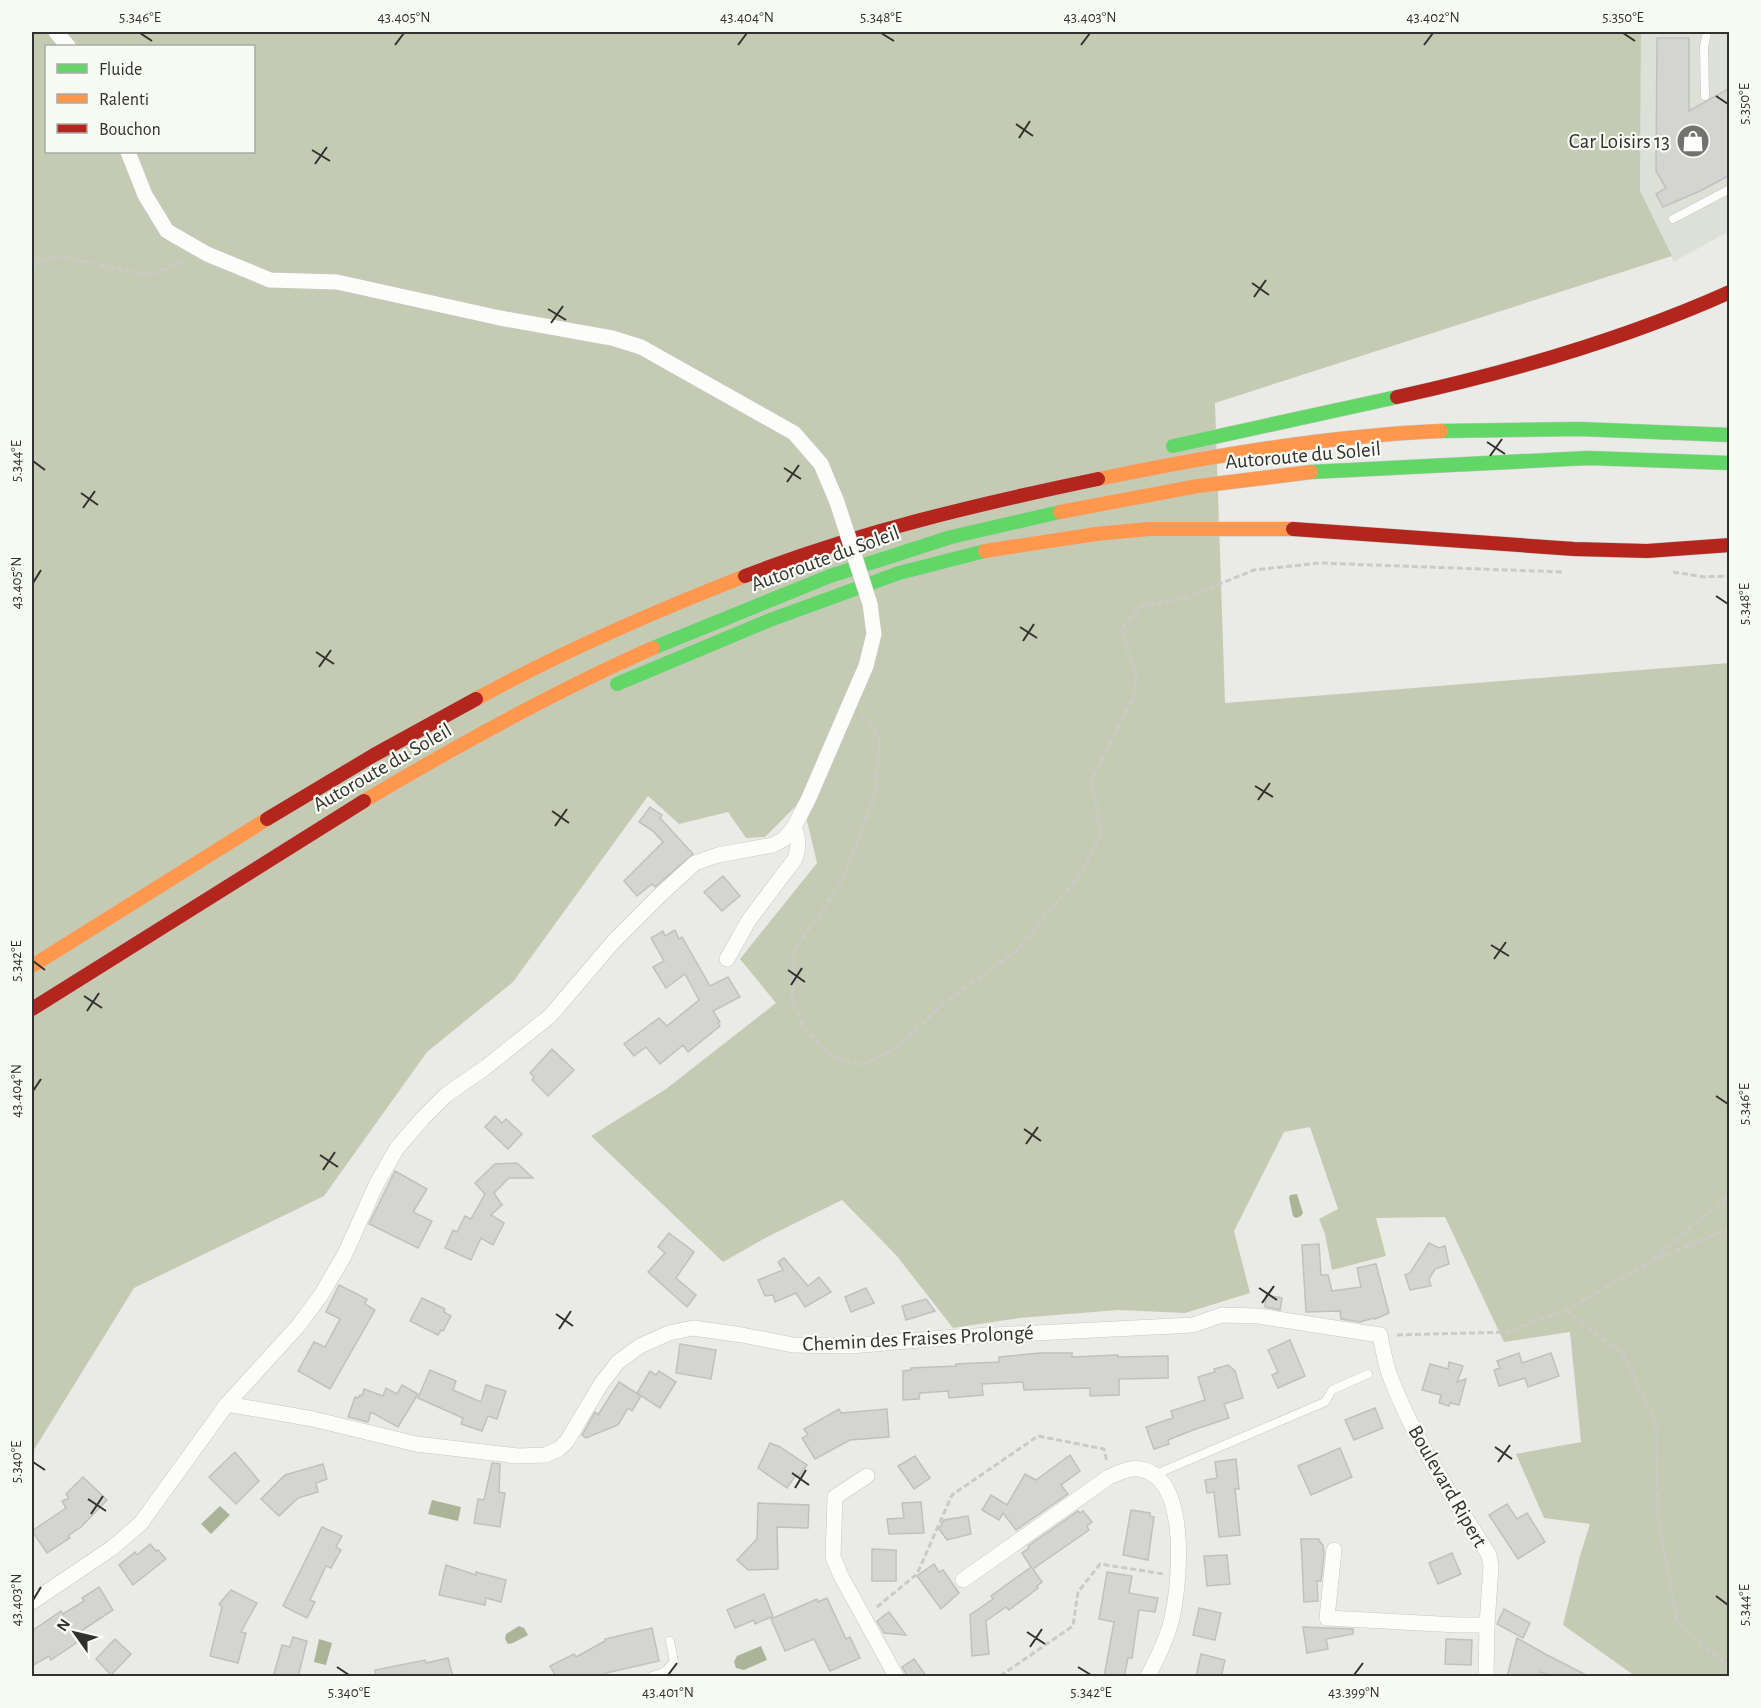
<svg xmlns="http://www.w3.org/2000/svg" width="1761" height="1708" font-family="'Alegreya Sans',sans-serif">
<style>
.built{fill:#dde0d6}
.forest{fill:#c5cbb3;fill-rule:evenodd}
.water{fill:#acb497}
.building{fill:#d4d4d2;stroke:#c0c1be;stroke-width:1.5}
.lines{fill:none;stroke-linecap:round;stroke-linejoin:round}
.lane-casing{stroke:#c6c7c4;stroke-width:9}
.street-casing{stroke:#c6c7c4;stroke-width:16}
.fast-casing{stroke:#c6c7c4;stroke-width:15}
.slow-casing{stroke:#c6c7c4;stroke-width:15}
.jam-casing{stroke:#c6c7c4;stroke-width:15}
.path{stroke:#cacac8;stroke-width:3;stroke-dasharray:6 3;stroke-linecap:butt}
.lane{stroke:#fcfcfb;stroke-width:8}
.street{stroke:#fcfcfb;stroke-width:15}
.fast{stroke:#63d668;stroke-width:14}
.slow{stroke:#ff974d;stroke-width:14}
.jam{stroke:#b3261e;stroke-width:14}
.street-bridge-casing{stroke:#c6c7c4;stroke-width:16;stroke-linecap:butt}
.street-bridge{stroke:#fcfcfb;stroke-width:15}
.ticks{fill:none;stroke:#31322f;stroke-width:2}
.labels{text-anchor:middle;stroke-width:4.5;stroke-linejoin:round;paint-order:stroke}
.poi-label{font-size:21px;fill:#31322f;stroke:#f8fbf3;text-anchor:end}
.street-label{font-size:21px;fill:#31322f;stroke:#f8fbf3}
.neatline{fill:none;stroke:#31322f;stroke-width:2}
.ticks-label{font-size:15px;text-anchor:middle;fill:#31322f}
</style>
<rect width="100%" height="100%" fill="#eaebe7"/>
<path class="built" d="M1641,32H1729V231L1674,262L1640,191Z"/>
<path class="forest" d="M32,32H1641L1640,191L1672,256L1215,403L1225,703L1729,663V1676H1635L1563,1625L1580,1556L1590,1524L1544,1518L1516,1454L1581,1442L1570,1332L1504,1342L1445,1217L1376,1218L1386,1256L1332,1270L1325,1234L1319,1219L1338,1209L1310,1127L1284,1132L1234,1231L1250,1293L1185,1313L1118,1310L1019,1318L953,1328L896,1255L842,1200L769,1236L723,1262L591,1136L666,1089L776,1003L740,959L817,863L802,800L765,837L746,838L728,812L679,824L648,796L513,982L427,1052L324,1196L134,1288L32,1453ZM46,46H254V152H46Z"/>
<g class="water">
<path d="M1297,1194L1303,1213L1301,1216L1296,1218L1293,1216L1289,1198L1290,1195Z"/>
<path d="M432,1500L461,1507L458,1521L428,1514Z"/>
<path d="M220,1506L230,1515L211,1534L201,1524Z"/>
<path d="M519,1626L524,1628L528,1635L513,1643L508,1644L505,1639L506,1634Z"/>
<path d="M319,1639L332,1643L326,1665L314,1662Z"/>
<path d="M761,1646L767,1660L744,1670L736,1668L734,1662L737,1656Z"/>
</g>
<g class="building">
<path d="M1657,38H1689V111L1730,88V175L1700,191L1663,207L1656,194L1666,188L1656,171Z"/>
<path d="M650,807L662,815L660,818L693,854L655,887L652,884L637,896L624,881L663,842L653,831L639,822Z"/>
<path d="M723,876L740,896L722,911L704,892Z"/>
<path d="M675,930L679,939L682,937L710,986L728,977L740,997L713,1011L720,1022L718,1023L720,1026L688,1052L683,1045L660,1064L646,1047L634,1056L624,1044L659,1018L667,1026L699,1000L685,974L666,988L653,967L664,961L651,938L663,931L665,936Z"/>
<path d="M552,1049L574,1070L548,1096L532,1080L534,1077L530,1073Z"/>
<path d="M495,1116L502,1123L506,1119L522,1134L508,1149L485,1127Z"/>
<path d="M517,1163L533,1178H509L494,1193L502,1205L491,1215L504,1223L493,1245L481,1238L471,1260L445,1248L453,1230L457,1232L465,1216L471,1219L485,1194L475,1183L495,1164Z"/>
<path d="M395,1171L427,1189L413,1212L432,1221L418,1248L369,1224Z"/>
<path d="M669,1233L694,1252L676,1278L696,1295L687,1307L648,1272L665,1253L658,1247Z"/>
<path d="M1429,1243L1439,1248L1445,1246L1449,1264L1435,1269L1429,1279L1431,1286L1410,1290L1405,1275L1410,1273Z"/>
<path d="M1319,1244L1321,1275H1328L1332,1291L1361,1287L1357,1268L1376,1264L1389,1313L1375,1319L1374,1318L1360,1322L1341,1319L1340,1311L1306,1312L1302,1245Z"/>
<path d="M784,1258L808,1286L819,1277L831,1292L805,1307L796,1293L775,1302L773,1295L765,1296L758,1280L783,1270L778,1262Z"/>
<path d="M339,1285L367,1299L365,1304L375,1310L330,1389L298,1371L314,1342L325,1347L340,1319L326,1312Z"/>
<path d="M866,1288L874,1303L851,1312L845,1297Z"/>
<path d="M1266,1295L1282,1298L1280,1310L1265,1307Z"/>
<path d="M422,1298L445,1309L444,1312L451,1316L443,1331L441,1330L438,1335L410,1321Z"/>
<path d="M926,1299L935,1311L906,1320L902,1306Z"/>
<path d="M1290,1340L1305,1376L1278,1388L1272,1375L1278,1372L1268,1350Z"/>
<path d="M680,1344L716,1350L711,1379L676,1373Z"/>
<path d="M1040,1353H1072V1357L1118,1355V1357L1168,1356V1378L1119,1379V1395L1090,1396V1388L1024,1390L1023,1382L982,1384L983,1395L949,1398L948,1391L920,1393L919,1399L903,1400V1371L911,1370V1368L956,1366V1364L999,1362V1357Z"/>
<path d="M1519,1353L1522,1363L1551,1353L1559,1376L1528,1387L1525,1378L1499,1386L1494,1370L1500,1368L1497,1361Z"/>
<path d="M1449,1362L1463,1366L1457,1382L1466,1379L1459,1405L1450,1403L1449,1406L1439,1403L1441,1395L1422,1390L1430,1364L1448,1369Z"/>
<path d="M1228,1365L1235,1371L1243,1398L1224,1404L1229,1418L1193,1430L1168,1440L1169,1444L1154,1449L1146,1427L1173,1418L1171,1411L1205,1400L1198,1377L1215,1372L1214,1369Z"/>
<path d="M430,1370L456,1381L453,1390L481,1402L486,1385L506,1391L497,1419L488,1416L482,1431L461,1424L463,1418L418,1398Z"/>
<path d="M650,1371L656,1375L659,1371L676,1382L660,1408L637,1393Z"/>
<path d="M619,1382L641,1396L632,1411L628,1408L618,1425L586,1438L582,1435L595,1412L598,1415Z"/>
<path d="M402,1385L418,1394L398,1427L371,1412L368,1422L348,1417L355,1397L358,1398L360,1395L362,1396L364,1389L383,1396L386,1388L397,1394Z"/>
<path d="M1375,1408L1383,1428L1354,1440L1345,1420Z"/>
<path d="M839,1409L841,1413L887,1409L889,1437L850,1440L815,1459L802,1438L808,1435L804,1429Z"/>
<path d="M770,1443L780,1447L807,1465L799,1476L796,1475L787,1488L758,1468Z"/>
<path d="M1340,1448L1352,1477L1311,1495L1298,1466Z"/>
<path d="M235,1452L259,1481L236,1504L209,1477Z"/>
<path d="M1070,1455L1080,1471L1061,1485L1068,1494L1016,1530L1003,1513L999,1520L982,1510L991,1495L1007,1505L1025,1474L1036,1480Z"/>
<path d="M915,1456L930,1478L914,1489L898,1466Z"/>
<path d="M1236,1459L1239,1489H1235L1240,1535L1219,1537L1214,1492L1207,1493L1205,1480L1217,1478L1215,1462Z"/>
<path d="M492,1463L500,1464L499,1492L505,1493L500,1527L474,1523L478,1499L484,1500Z"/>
<path d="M323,1464L327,1479L316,1483L318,1492L298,1498L279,1516L261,1499L285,1475Z"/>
<path d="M83,1477L107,1500L81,1527L68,1536L70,1538L47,1553L32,1531L66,1508L62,1501L69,1498L66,1494Z"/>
<path d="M921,1502L924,1533L889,1534L887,1519L904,1518L902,1503Z"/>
<path d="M758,1503L809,1505L808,1528L777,1527L778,1569L748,1570L737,1560L757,1539Z"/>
<path d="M1507,1504L1517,1519L1527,1513L1545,1542L1518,1559L1489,1515Z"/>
<path d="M1131,1510L1150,1513V1516L1154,1517L1148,1560L1123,1555Z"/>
<path d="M1078,1511L1080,1513L1083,1511L1092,1522L1087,1526L1089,1530L1033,1569L1042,1582L1037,1586L1038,1588L1009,1610L1006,1607L986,1621L989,1654L972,1656L970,1615L993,1599L991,1596L1031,1567L1022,1553L1029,1548L1028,1546Z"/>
<path d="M968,1516L971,1534L947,1540L939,1529L944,1520Z"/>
<path d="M322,1527L342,1536L336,1547L341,1550L331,1568L326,1566L310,1600L315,1602L307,1618L283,1606Z"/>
<path d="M1301,1539H1319L1320,1542L1323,1545L1324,1554L1321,1581H1317L1318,1601L1304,1602Z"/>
<path d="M150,1544L156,1551L158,1550L166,1559L133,1585L119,1565L135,1552L137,1555Z"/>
<path d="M872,1549L896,1550V1581H872Z"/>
<path d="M1452,1553L1461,1574L1438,1584L1429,1563Z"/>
<path d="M1227,1555L1230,1584L1207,1586L1204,1556Z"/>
<path d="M934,1564L939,1572L943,1570L959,1593L941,1609L917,1576Z"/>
<path d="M446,1565L476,1575V1572L506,1580L501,1602L486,1598L485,1605L439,1595Z"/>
<path d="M1107,1572L1132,1576L1129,1593L1158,1598L1155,1612L1139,1610L1132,1658H1128L1124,1677H1104L1114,1622L1099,1619Z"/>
<path d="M99,1587L113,1610L75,1635L79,1641L51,1660L49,1656L32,1666V1631L61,1611L63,1614L84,1601L82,1598Z"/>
<path d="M231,1590L257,1603L241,1632L246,1633L238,1663L210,1656L222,1607L219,1604Z"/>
<path d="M764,1594L773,1616L755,1624L754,1620L735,1628L727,1610Z"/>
<path d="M827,1598L846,1639L850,1637L860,1658L830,1671L814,1639L785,1651L771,1619L817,1599L818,1602Z"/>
<path d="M1199,1608L1221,1613L1215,1640L1193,1635Z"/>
<path d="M1504,1609L1530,1623L1523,1638L1497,1624Z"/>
<path d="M889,1612L906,1635L884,1633L877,1621Z"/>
<path d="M1303,1627L1353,1629V1634L1326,1639L1328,1649L1307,1653Z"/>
<path d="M652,1628L659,1661L606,1673L608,1677H556L550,1666L574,1654L576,1657L605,1641V1639Z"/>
<path d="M293,1637L307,1641L298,1677H283L274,1674L282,1645L290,1647Z"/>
<path d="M1517,1638L1547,1655L1590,1677H1555L1540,1672L1539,1677H1507Z"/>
<path d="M115,1639L131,1654L111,1675L96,1659Z"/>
<path d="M1446,1639L1472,1640L1471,1665L1445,1664Z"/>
<path d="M1201,1654L1225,1660L1221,1677H1196Z"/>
<path d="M448,1658L453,1677H376L375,1670L425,1660L426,1663Z"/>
<path d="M914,1659L927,1677H908L902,1667Z"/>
</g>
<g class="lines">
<g class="lane-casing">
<g id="lane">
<path d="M1705,96L1704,47L1707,32"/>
<path d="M1673,219L1730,189"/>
<path d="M1154,1475L1325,1402L1332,1390L1368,1374"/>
<path d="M652,1676L664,1672L674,1662L670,1641"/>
</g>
</g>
<g class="street-casing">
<g id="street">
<path d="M56,32L68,46"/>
<path d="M128,152L145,195L167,231L207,254L270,280L337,282L500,318L612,338L641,347L794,433L821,464L837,502"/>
<path d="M727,959L749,920L795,859C799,847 799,839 794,827"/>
<path d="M227,1404L313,1419L416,1444L518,1456L545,1455L559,1449L567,1441L601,1384L618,1362L640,1346L669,1333L693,1328L742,1335L793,1345L850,1346L955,1337L1193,1325L1222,1315L1258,1316L1380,1335C1383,1349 1385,1363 1390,1376C1414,1440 1453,1498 1489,1555L1491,1566L1487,1625L1486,1676"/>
<path d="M867,1476L835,1497L833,1557L841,1576L896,1676"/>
<path d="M1334,1550L1327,1618L1458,1625H1487"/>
<path d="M963,1580L1109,1477C1118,1473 1129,1467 1140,1469C1189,1477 1180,1578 1173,1613C1170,1631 1157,1659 1148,1676"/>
<path d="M32,1602L112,1548L141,1523L227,1404L298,1326L321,1295L344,1256L377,1183L397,1148L423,1118L446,1095L486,1067L550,1016L614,941L659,896L695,863L718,855L773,845L784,839L794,827L808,800L866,666L874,634L870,604"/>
</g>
</g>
<g class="fast-casing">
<g id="fast">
<path d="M1441,431L1579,429L1730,435"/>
<path d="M1173,446L1397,397"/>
<path d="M1311,472L1588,458L1730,463"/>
<path d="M653,648L830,576L951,537L1060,512"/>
<path d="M617,684L770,620L899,573L985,551"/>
</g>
</g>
<g class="slow-casing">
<g id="slow">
<path d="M1098,479C1211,456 1325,436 1441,431"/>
<path d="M1060,512L1198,486L1311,472"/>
<path d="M985,551L1096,534L1149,529H1293"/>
<path d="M476,699C563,651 653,612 745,576"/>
<path d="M364,801C458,745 553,692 653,648"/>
<path d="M32,966L267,819"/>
</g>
</g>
<g class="jam-casing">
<g id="jam">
<path d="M1397,397C1511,372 1623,340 1730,292"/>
<path d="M1293,529L1574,549L1647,551L1730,545"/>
<path d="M745,576C859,532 978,504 1098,479"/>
<path d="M267,819L374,755L476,699"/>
<path d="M32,1009L364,801"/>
</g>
</g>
<g class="path">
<path d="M32,268L38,261L58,256L147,275L187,261"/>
<path d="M1673,572L1705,577L1730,576"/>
<path d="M861,717L869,721L880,741L874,797L842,882L795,949L792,1001L804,1029L832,1057L863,1065L897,1047L942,1005L1015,952L1082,872L1100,836L1098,813L1091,782L1133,698L1136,675L1121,629L1141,606L1185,598L1254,570L1320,563L1562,572"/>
<path d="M1653,1259L1730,1195"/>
<path d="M1566,1310L1623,1354L1656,1424L1658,1516L1677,1623L1730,1667"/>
<path d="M1397,1335L1508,1332L1566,1310L1650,1262L1730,1228"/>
<path d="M877,1607L917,1574L952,1495L1038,1436L1104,1449L1107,1462"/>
<path d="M1000,1676L1073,1626L1078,1592L1100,1564L1164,1574"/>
</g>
<use href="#lane" class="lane"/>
<use href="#street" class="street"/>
<use href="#fast" class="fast"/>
<use href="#slow" class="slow"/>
<use href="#jam" class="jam"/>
<g class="street-bridge-casing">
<path id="street-bridge" d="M837,502L870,604"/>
</g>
<use href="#street-bridge" class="street-bridge"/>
</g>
<path class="ticks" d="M140,33L152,41M881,33L894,41M1623,33L1635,41M395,45L404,33M738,45L747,33M1081,45L1090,33M1424,45L1433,33M1716,96L1728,104M1016,124L1033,136M1019,138L1030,121M312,150L330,161M315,164L327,147M1252,283L1269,295M1254,297L1266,280M548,309L566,320M551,323L563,306M1487,442L1505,454M1490,456L1502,439M33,461L45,470M784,468L801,479M787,482L799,465M81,493L98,505M83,508L95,491M33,583L41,570M1716,596L1728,604M1020,627L1037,638M1023,641L1034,624M316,652L334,664M319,667L331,650M1255,786L1273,797M1258,800L1270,783M552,811L569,823M555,826L567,809M1491,945L1509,956M1494,959L1506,942M33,961L45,970M788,970L805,982M791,985L802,968M84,996L102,1008M87,1011L99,993M33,1091L41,1079M1716,1096L1728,1104M1024,1129L1041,1141M1026,1144L1038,1127M320,1155L338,1167M323,1170L335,1152M1259,1288L1277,1300M1262,1303L1274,1286M556,1314L573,1326M559,1329L571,1311M1495,1447L1512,1459M33,1462L45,1470M1498,1462L1510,1445M792,1473L809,1485M795,1488L806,1470M88,1499L106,1511M91,1514L103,1496M1716,1596L1728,1605M33,1600L41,1587M1027,1632L1045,1644M1030,1647L1042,1629M337,1667L349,1675M1078,1667L1091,1675M668,1675L677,1663M1354,1675L1363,1663"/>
<defs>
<g id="shop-disc" transform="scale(1.725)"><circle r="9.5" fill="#72736f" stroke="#f8fbf3"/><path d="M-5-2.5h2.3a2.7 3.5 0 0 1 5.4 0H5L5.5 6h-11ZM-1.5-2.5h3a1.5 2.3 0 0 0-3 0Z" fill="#fff"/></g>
</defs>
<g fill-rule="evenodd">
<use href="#shop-disc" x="1693" y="141"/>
</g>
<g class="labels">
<g class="poi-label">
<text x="1670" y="148">Car Loisirs 13</text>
</g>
<g class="street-label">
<text transform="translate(1303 455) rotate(-5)" y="7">Autoroute du Soleil</text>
<text transform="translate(825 558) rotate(-20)" y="7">Autoroute du Soleil</text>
<text transform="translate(382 767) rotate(-30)" y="7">Autoroute du Soleil</text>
<text transform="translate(918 1338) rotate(-3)" y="7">Chemin des Fraises Prolongé</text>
<text transform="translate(1448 1486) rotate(60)" y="7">Boulevard Ripert</text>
</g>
</g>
<rect width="1761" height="1708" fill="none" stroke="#f8fbf3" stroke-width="66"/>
<rect x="45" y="45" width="210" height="108" fill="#f8fbf3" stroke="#a8aba5" stroke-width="1.5"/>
<rect x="57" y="64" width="30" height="9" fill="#63d668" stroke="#a8aba5" stroke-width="1.5"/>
<text x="99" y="75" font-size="18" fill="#31322f">Fluide</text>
<rect x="57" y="94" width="30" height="9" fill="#ff974d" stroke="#a8aba5" stroke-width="1.5"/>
<text x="99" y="105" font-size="18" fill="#31322f">Ralenti</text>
<rect x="57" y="124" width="30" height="9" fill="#b3261e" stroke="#a8aba5" stroke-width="1.5"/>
<text x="99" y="135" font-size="18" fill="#31322f">Bouchon</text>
<g transform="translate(75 1633) rotate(304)" stroke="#f8fbf3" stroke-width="4.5" paint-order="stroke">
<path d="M0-4.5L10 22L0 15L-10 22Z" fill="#31322f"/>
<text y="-9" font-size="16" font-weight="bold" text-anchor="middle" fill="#31322f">N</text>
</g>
<rect x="33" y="33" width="1695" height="1642" class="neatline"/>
<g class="ticks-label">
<text x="140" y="22">5.346°E</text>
<text x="404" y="22">43.405°N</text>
<text x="747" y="22">43.404°N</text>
<text x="881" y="22">5.348°E</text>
<text x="1090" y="22">43.403°N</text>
<text x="1433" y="22">43.402°N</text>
<text x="1623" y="22">5.350°E</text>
<text transform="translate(1744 104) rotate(-90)" y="5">5.350°E</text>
<text transform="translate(16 461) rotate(-90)" y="5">5.344°E</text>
<text transform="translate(16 583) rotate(-90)" y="5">43.405°N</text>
<text transform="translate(1744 604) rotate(-90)" y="5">5.348°E</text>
<text transform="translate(16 961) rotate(-90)" y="5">5.342°E</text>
<text transform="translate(16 1091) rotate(-90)" y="5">43.404°N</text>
<text transform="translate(1744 1104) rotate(-90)" y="5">5.346°E</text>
<text transform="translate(16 1462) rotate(-90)" y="5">5.340°E</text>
<text transform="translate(16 1600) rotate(-90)" y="5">43.403°N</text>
<text transform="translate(1744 1605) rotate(-90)" y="5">5.344°E</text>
<text x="349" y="1697">5.340°E</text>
<text x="668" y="1697">43.401°N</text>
<text x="1091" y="1697">5.342°E</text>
<text x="1354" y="1697">43.399°N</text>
</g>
</svg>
